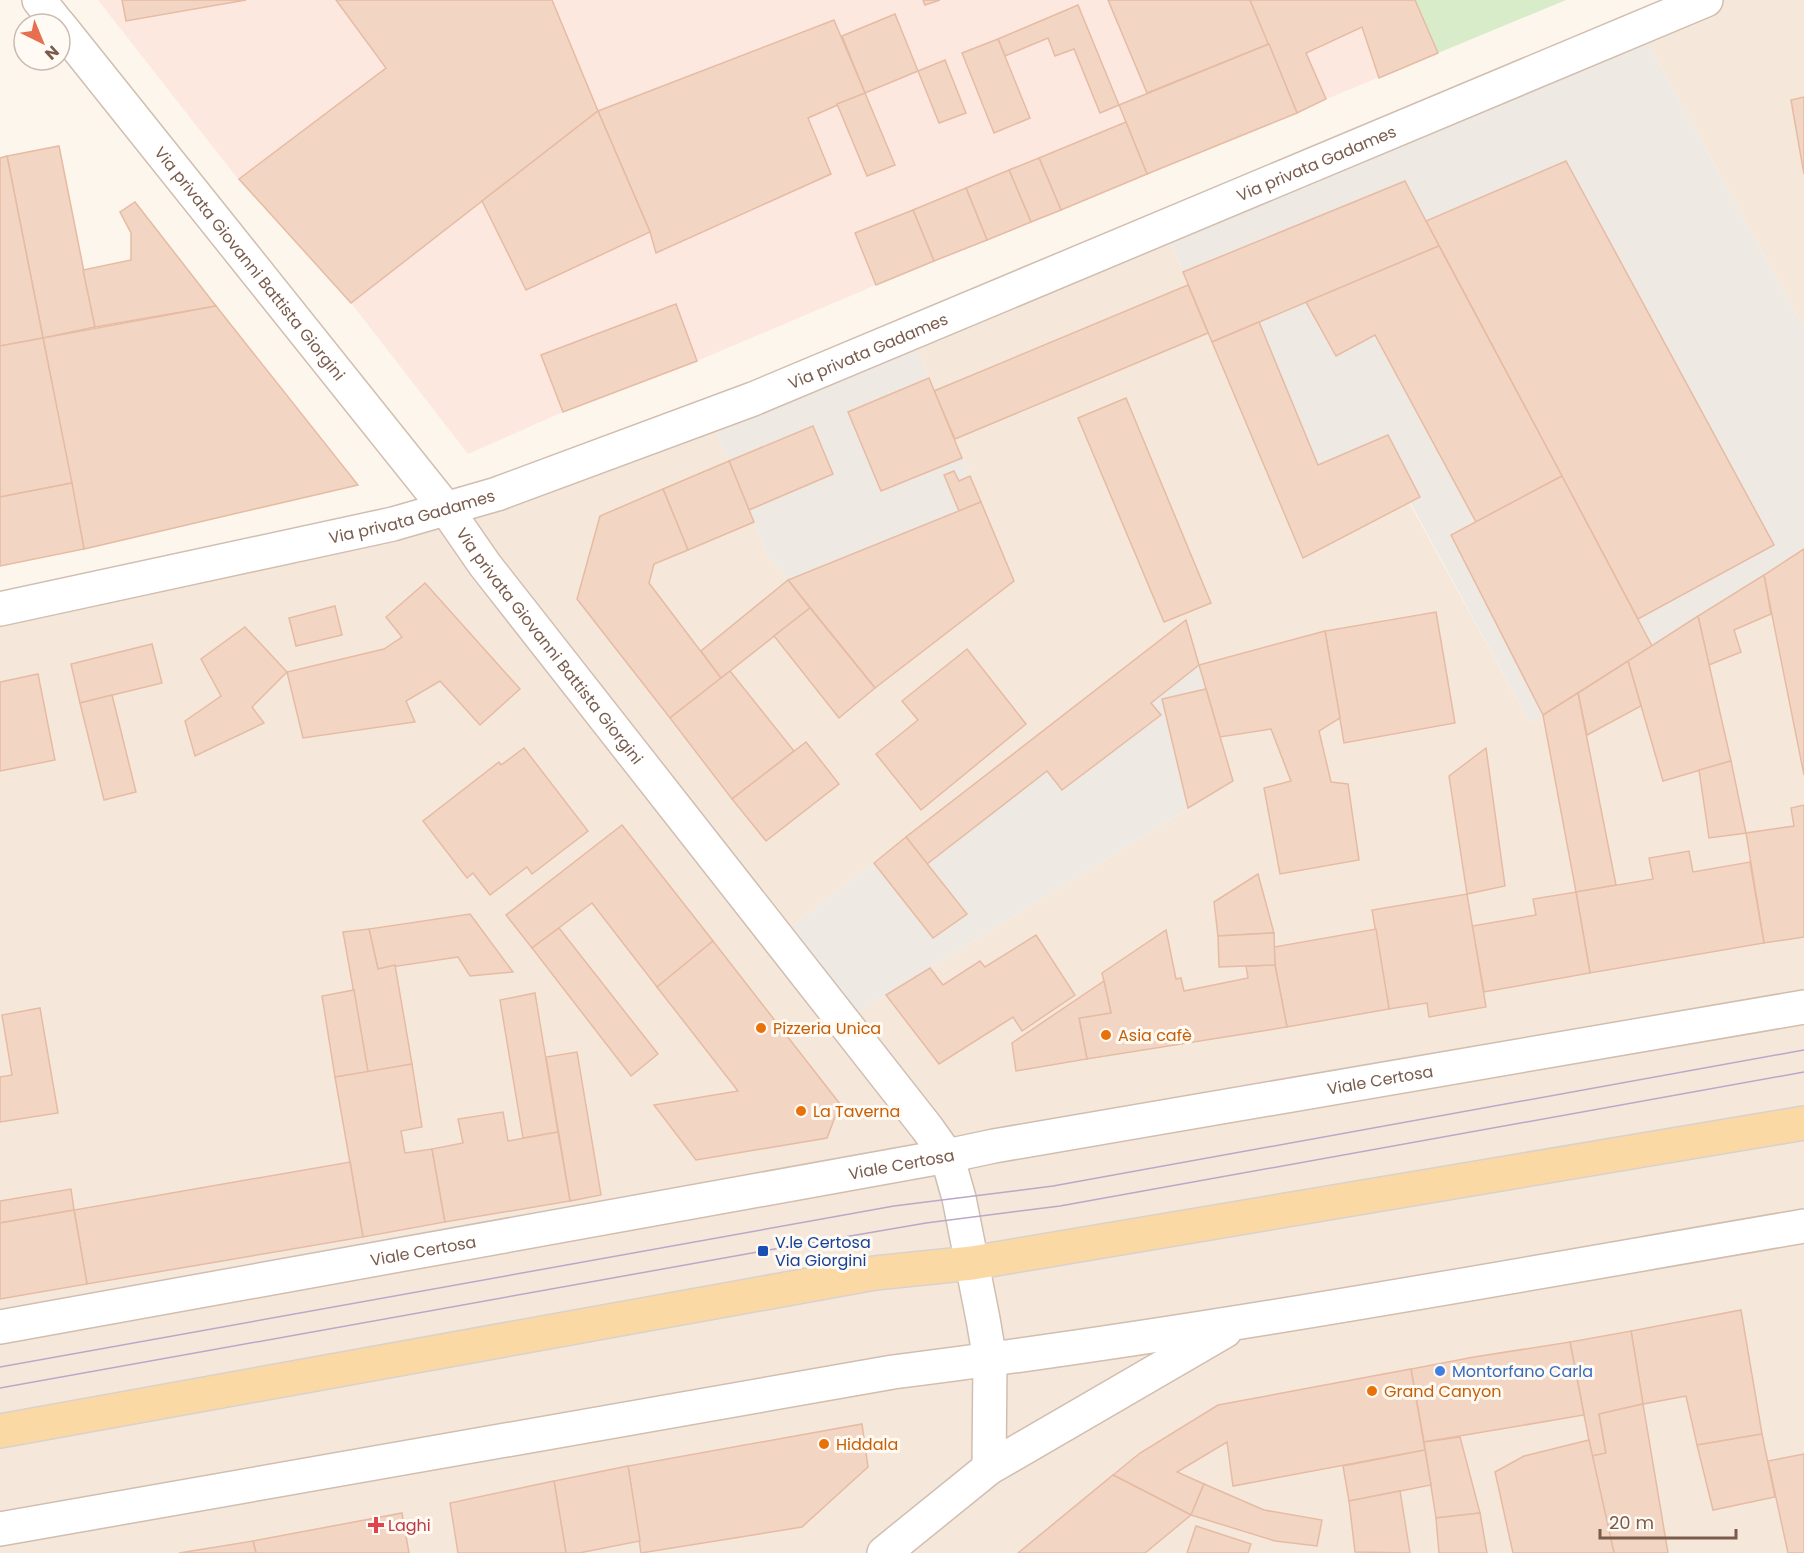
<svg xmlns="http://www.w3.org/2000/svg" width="1804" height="1553" font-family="Poppins,sans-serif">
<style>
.residential{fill:#f5e8da}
.commercial{fill:#fde8e0}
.industrial{fill:#efe9e4}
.green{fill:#d8ecc9}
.building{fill:#f3d5c3;stroke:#e6bba3;stroke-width:1.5}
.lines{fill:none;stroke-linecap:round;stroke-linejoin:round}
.minor-casing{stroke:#d1beb0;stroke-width:36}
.major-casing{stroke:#dad1cd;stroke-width:36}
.minor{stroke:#fff;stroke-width:33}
.major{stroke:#fbd9a5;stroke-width:33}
.tram{stroke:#b9a8c9;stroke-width:1.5}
.food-dot{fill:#e8710a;stroke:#fffaf3;stroke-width:2}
.transit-dot{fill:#1a4fb4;stroke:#fffaf3;stroke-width:2}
.shop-dot{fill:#3f7fe0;stroke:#fffaf3;stroke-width:2}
.health-dot{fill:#e0444e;stroke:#fffaf3;stroke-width:2}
.labels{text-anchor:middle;stroke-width:6;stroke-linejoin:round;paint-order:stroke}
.street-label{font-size:16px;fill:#7a5c4d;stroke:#fffaf3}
.food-label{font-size:16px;fill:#c56008;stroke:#fffaf3;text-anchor:start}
.transit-label{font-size:16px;fill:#164399;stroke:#fffaf3;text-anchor:start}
.shop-label{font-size:16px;fill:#366cbe;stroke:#fffaf3;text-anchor:start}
.health-label{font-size:16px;fill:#be3a42;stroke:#fffaf3;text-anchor:start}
</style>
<rect width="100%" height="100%" fill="#fdf6ec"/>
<g class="residential">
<path d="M1724,0H1804V328L1643,34Z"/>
<path d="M1166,231L1302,558L1409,502L1530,723L1804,549V1115L975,1258L965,1205L850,1017L1233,781L1186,621L783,933L459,513L711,418L767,554L875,688L1014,580L911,335Z"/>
<path d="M444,518L922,1120L968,1260L0,1425V614Z"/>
<path d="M1804,1141V1553H895L992,1473L975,1265Z"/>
<path d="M970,1267L985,1467L877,1553H0V1434Z"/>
</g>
<path class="commercial" d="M98,0H1415L1438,53L876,285L697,361L563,412L468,454L351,303L238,179Z"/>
<g class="industrial">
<path d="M1643,34L1804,328V549L1530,723L1410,502L1303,558L1166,231Z"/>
<path d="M911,335L1014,581L875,688L767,554L711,418Z"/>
<path d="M1186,620L1233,781L850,1017L783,933Z"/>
</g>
<path class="green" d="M1415,0H1566L1438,53Z"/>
<g class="building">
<path d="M122,0H246L126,21Z"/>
<path d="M336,0H552L598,111L351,303L239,179L386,68Z"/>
<path d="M923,0H940L925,5Z"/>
<path d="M1108,0H1250L1269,44L1147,93Z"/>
<path d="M1250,0H1415L1438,53L1379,78L1362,27L1306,53L1326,99L1297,113Z"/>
<path d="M1078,5L1119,105L1100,113L1074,49L1055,56L1048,38L1005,56L998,39Z"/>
<path d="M895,14L918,71L865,93L842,36Z"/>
<path d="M834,20L865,93L808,118L831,174L656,253L650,232L598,111Z"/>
<path d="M998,39L1030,118L994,133L962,53Z"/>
<path d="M1269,44L1297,113L1147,174L1119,105Z"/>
<path d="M945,60L966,113L939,123L918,71Z"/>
<path d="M865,93L895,165L867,176L837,104Z"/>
<path d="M1804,97V174L1791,100Z"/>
<path d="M598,111L650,232L526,290L482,201Z"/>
<path d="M1126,122L1147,174L1061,210L1039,158Z"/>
<path d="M59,146L95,327L43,338L7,156Z"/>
<path d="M7,156L43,338L0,346V158Z"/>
<path d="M1039,158L1061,210L1031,222L1009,170Z"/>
<path d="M1566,161L1774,545L1638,619L1426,221Z"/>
<path d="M1009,170L1031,222L987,240L966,188Z"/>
<path d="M1405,181L1439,246L1212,342L1183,272Z"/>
<path d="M966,188L987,240L934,261L913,210Z"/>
<path d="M135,202L216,306L95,327L83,270L131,260V233L120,212Z"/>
<path d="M913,210L934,261L876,285L855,233Z"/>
<path d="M1439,246L1562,476L1476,522L1375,335L1336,356L1306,302Z"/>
<path d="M1188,285L1208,333L955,439L934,391Z"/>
<path d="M676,304L697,361L563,412L541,355Z"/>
<path d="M216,306L358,485L84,549L43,338Z"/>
<path d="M1259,322L1318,465L1388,435L1420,497L1303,558L1212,342Z"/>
<path d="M43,338L72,483L0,497V346Z"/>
<path d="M929,378L962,458L881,491L848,412Z"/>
<path d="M1126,398L1211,603L1164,622L1078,418Z"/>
<path d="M813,426L833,474L749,510L729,461Z"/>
<path d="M729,461L754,522L688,550L663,489Z"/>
<path d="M954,471L959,481L970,476L981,502L959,511L944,475Z"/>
<path d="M1562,476L1652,646L1543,715L1451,535Z"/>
<path d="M72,483L84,549L0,566V497Z"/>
<path d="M663,489L688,550L654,564L649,583L721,678L670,718L577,599L600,516Z"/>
<path d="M981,502L1014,581L875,688L788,580Z"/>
<path d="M1804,549V775L1764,575Z"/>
<path d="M1764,575L1771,614L1734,630L1741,652L1709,665L1698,616Z"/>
<path d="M788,580L810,608L721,678L701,651Z"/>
<path d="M425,583L520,689L480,725L440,681L406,701L415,722L303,738L287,672L384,649L402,637L386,617Z"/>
<path d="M335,606L342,635L296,646L289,618Z"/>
<path d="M810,608L875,688L839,718L774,636Z"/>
<path d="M1436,612L1455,723L1344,743L1325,631Z"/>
<path d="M1698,616L1731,761L1663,781L1628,661Z"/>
<path d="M1186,620L1199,665L1151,703L1161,715L1062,790L1047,771L927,864L906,837Z"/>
<path d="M245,627L287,672L252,707L264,723L195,756L185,721L221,696L201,659Z"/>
<path d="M1325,631L1340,718L1319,731L1331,782L1348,784L1359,860L1280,874L1264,788L1291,781L1271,729L1220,737L1199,665Z"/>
<path d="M152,644L162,683L80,703L71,664Z"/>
<path d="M967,649L1026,724L921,810L876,754L918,720L902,701Z"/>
<path d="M1628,661L1641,706L1587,735L1578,693Z"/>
<path d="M730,671L794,751L732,799L670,718Z"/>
<path d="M38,674L55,760L0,771V682Z"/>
<path d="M1206,689L1233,781L1188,808L1162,699Z"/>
<path d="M1578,693L1616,885L1576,892L1543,715Z"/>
<path d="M112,695L136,792L104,800L80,703Z"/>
<path d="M806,742L839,784L766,841L732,799Z"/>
<path d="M524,748L588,831L532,874L527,867L490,895L473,873L467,878L423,821L499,762L501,765Z"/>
<path d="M1486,748L1505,886L1467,894L1449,776Z"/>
<path d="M1731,761L1746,833L1709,838L1699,770Z"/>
<path d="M1804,805V937L1764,943L1746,833L1794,826L1791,808Z"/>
<path d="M622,825L713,941L657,987L592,903L532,948L506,915Z"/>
<path d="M906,837L967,914L933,938L874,863Z"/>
<path d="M1689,851L1693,872L1750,862L1764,943L1590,973L1576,892L1653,879L1649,858Z"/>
<path d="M1258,874L1274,933L1218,936L1214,902Z"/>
<path d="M1576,892L1590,973L1484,992L1472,926L1536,915L1533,899Z"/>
<path d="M1467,894L1486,1007L1429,1017L1427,1003L1389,1009L1372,910Z"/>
<path d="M470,914L513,972L470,976L458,957L378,969L369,929Z"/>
<path d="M559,928L658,1054L631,1076L532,948Z"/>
<path d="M369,929L378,969L395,965L412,1064L368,1072L343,932Z"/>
<path d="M1376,929L1389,1009L1287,1027L1275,965L1274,947Z"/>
<path d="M1166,930L1176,979L1181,978L1184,991L1248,978L1246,966L1275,965L1287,1027L1087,1059L1079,1018L1111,1013L1102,973Z"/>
<path d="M1274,933L1275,965L1219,967L1218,936Z"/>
<path d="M1036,935L1075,995L1022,1031L1013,1017L939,1064L886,995L930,968L943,985L980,961L985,967Z"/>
<path d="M713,941L840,1104L827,1138L696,1160L654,1105L738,1091L657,987Z"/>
<path d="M1104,981L1111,1013L1079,1018L1087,1059L1016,1071L1012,1043Z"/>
<path d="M354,990L368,1072L335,1077L322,996Z"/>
<path d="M535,993L558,1132L523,1138L500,1000Z"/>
<path d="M40,1008L58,1113L0,1122V1077L12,1075L2,1015Z"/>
<path d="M577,1052L601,1195L570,1201L546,1057Z"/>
<path d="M412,1064L422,1127L401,1131L405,1153L432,1149L445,1222L363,1237L335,1077Z"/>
<path d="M503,1112L508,1141L558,1132L570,1201L445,1222L432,1149L463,1143L458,1119Z"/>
<path d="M350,1162L363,1237L87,1284L74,1210Z"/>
<path d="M71,1189L74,1210L0,1223V1201Z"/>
<path d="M74,1210L87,1284L0,1299V1223Z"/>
<path d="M1741,1310L1762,1434L1697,1445L1686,1396L1643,1404L1631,1331Z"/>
<path d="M1631,1331L1643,1404L1599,1414L1606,1453L1592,1456L1570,1342Z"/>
<path d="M1570,1342L1584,1415L1424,1442L1411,1369L1474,1357Z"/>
<path d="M1411,1369L1425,1450L1233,1486L1227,1442L1177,1472L1204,1484L1191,1515L1113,1475L1140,1453L1218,1405Z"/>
<path d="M1643,1404L1668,1553H1614L1592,1456L1606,1453L1599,1414Z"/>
<path d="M862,1424L868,1467L802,1527L641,1553L628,1466Z"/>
<path d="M1762,1434L1775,1497L1713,1510L1697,1445Z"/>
<path d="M1460,1437L1480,1513L1436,1518L1424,1442Z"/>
<path d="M1589,1440L1614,1553H1513L1495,1472L1524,1456Z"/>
<path d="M1425,1450L1431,1485L1349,1501L1343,1466Z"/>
<path d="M1804,1454V1553H1788L1768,1461Z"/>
<path d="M628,1466L640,1541L579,1553H566L554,1481Z"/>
<path d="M1113,1475L1191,1515L1145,1553H1018Z"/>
<path d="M554,1481L566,1553H458L450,1503Z"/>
<path d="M1204,1484L1264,1510L1322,1520L1317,1546L1275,1541L1191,1515Z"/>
<path d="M1400,1491L1410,1553L1355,1552L1349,1501Z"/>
<path d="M402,1513L409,1553H256L253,1541Z"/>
<path d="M1480,1513L1487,1553H1439L1436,1518Z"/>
<path d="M1196,1526L1251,1544L1248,1553H1187Z"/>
<path d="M253,1541L256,1553H179Z"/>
</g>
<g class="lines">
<g class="minor-casing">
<g id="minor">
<path d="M39,0L58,24"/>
<path id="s1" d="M60,26L447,510L485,565L927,1128L947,1156L959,1198L983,1319L990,1360L989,1468"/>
<path id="s2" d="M0,609L393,524L497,494L753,399L1706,0"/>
<path id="s3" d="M0,1327L947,1156L994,1146L1804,1007"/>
<path d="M0,1529L893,1372C1198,1334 1501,1278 1804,1226"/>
<path d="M884,1553L989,1468L1225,1331"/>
</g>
</g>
<g class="major-casing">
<path id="major" d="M0,1431L875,1273L972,1263L1804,1123"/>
</g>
<use href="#minor" class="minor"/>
<use href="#major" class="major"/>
<g class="tram">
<path d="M0,1367L894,1206L1053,1186L1804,1050"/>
<path d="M0,1388L763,1251L926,1223L1060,1206L1804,1072"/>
</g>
</g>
<g class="food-dot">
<circle cx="761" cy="1028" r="6"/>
<circle cx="1106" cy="1035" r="6"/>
<circle cx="801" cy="1111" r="6"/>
<circle cx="1372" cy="1391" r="6"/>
<circle cx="824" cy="1444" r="6"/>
</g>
<rect class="transit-dot" x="757" y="1245" width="12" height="12" rx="3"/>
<circle class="shop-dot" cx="1440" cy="1371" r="6"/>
<path class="health-dot" d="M373 1516h6v6h6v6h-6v6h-6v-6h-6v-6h6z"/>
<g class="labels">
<g class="street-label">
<text dy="6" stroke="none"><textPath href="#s2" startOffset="1394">Via privata Gadames</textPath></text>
<text dy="6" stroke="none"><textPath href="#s1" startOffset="304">Via privata Giovanni Battista Giorgini</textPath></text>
<text dy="6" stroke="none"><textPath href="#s2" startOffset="908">Via privata Gadames</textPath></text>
<text dy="6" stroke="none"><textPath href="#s2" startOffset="422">Via privata Gadames</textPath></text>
<text dy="6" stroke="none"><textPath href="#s1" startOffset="790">Via privata Giovanni Battista Giorgini</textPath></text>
<text dy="6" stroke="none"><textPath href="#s3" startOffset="1402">Viale Certosa</textPath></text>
<text dy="6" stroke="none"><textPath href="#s3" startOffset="916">Viale Certosa</textPath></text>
<text dy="6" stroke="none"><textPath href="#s3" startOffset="430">Viale Certosa</textPath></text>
</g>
<g class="food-label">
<text x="773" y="1034">Pizzeria Unica</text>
<text x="1118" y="1041">Asia cafè</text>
<text x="813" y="1117">La Taverna</text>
<text x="1384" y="1397">Grand Canyon</text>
<text x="836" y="1450">Hiddala</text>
</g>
<g class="transit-label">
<text x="775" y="1248">V.le Certosa<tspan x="775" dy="18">Via Giorgini</tspan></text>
</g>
<g class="shop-label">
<text x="1452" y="1377">Montorfano Carla</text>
</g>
<g class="health-label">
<text x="388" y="1531">Laghi</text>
</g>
</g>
<g transform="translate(42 42) rotate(137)"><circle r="28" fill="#fffaf3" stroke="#cabbb1" stroke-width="1.5"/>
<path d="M0-4.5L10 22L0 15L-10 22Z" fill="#e76f51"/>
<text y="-9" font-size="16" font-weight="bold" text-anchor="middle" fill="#7a5c4d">N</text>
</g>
<path d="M1600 1529v9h136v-9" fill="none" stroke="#7a5c4d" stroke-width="3"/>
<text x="1609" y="1529" font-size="18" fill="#7a5c4d" stroke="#fffaf3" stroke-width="4.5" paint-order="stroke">20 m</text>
</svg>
